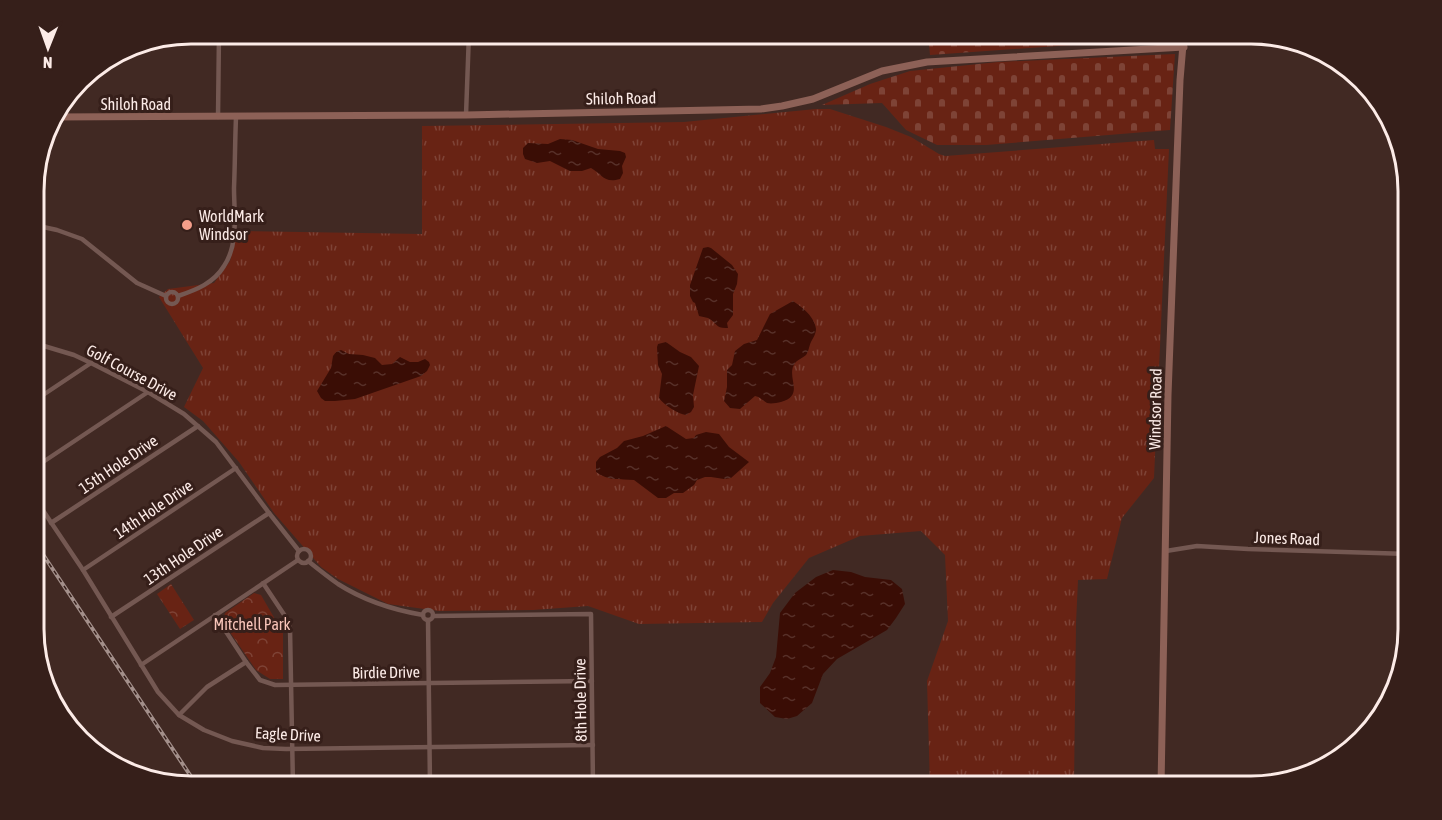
<svg xmlns="http://www.w3.org/2000/svg" width="1442" height="820" font-family="'Asap Condensed',sans-serif">
<style>
.grass{fill:url(#grass-tufts)}
.cemetery{fill:url(#cemetery-stones)}
.park{fill:url(#park-crowns)}
.water{fill:url(#water-ripples)}
.lines{fill:none;stroke-linecap:round;stroke-linejoin:round}
.minor{stroke:#745852;stroke-width:4.5}
.secondary{stroke:#8d6157;stroke-width:7}
.rail-casing{stroke:#a38f8a;stroke-width:4}
.rail{stroke:#361f1a;stroke-width:1.5;stroke-dasharray:4.5;stroke-linecap:butt}
.poi-dot{fill:#f49e8a;stroke:#361f1a;stroke-width:2}
.labels{text-anchor:middle;stroke-width:6;stroke-linejoin:round;paint-order:stroke}
.street-label{font-size:16px;fill:#fcebe7;stroke:#361f1a}
.poi-label{font-size:16px;fill:#fcebe7;stroke:#361f1a;text-anchor:start}
.park-label{font-size:16px;fill:#f8c5b9;stroke:#361f1a}
.rim{fill:none;stroke:#fcebe7;stroke-width:3}
</style>
<defs>
<pattern id="grass-tufts" width="24" height="20" patternUnits="userSpaceOnUse" patternTransform="scale(1.5)"><rect width="24" height="20" fill="#682314"/><path d="M3 7l-1-3M5 7V3M7 7l1-3M15 17l-1-3M17 17v-4M19 17l1-3" fill="none" stroke="#7e4336"/></pattern>
<pattern id="cemetery-stones" width="16" height="16" patternUnits="userSpaceOnUse" patternTransform="scale(1.5)"><rect width="16" height="16" fill="#682314"/><path d="M2 7V4a2 2 0 0 1 4 0v3zM10 15v-3a2 2 0 0 1 4 0v3z" fill="#7e4336"/></pattern>
<pattern id="park-crowns" width="20" height="18" patternUnits="userSpaceOnUse" patternTransform="scale(1.5)"><rect width="20" height="18" fill="#682314"/><path d="M2 6a3 3 0 1 1 6 0M12 15a3 3 0 1 1 6 0" fill="none" stroke="#7e4336"/></pattern>
<pattern id="water-ripples" width="26" height="14" patternUnits="userSpaceOnUse" patternTransform="scale(1.5)"><rect width="26" height="14" fill="#3a0d05"/><path d="M2 4q2-2 4 0t4 0M15 11q2-2 4 0t4 0" fill="none" stroke="#573029"/></pattern>
</defs>
<rect width="100%" height="100%" fill="#412923"/>
<path class="grass" d="M816,109H830L886,127L911,137L939,154L945,156L1154,140L1155,149H1169L1154,478L1122,518L1107,579L1078,580L1076,623L1074,787H930L927,681L948,621L945,555L921,531L860,536L809,558L773,603L762,622L639,624L588,606L533,610L439,611L388,604L338,579L321,567L274,513L239,462L203,421L184,407L203,368L159,297L168,289L214,283L230,261L237,231L422,234V126L684,122Z"/>
<g class="cemetery">
<path d="M928,33H1071L1072,45L930,55Z"/>
<path d="M1175,54L1170,130L986,145H937L906,130L882,103L822,105L870,84L910,71L998,62Z"/>
</g>
<g class="park">
<path d="M171,584L194,620L180,629L157,594Z"/>
<path d="M254,593L261,595L283,633V679H270L256,670L223,622L225,613Z"/>
</g>
<g class="water">
<path d="M560,139L572,140L598,149L620,151L625,153L626,157L622,166L623,173L620,179C604,184 602,174 591,168L582,171H570L550,161L537,163L525,159L523,154V148L528,143L548,144Z"/>
<path d="M708,247L711,248L732,265L738,274L737,284L733,294V315L727,323L728,328C716,329 717,323 708,318C705,317 702,317 699,316L695,303L693,302L690,296V285L703,248Z"/>
<path d="M793,301C802,307 815,317 816,329C816,334 813,338 811,342C809,346 809,351 806,355C803,358 797,360 795,363C785,377 806,395 781,402C777,403 771,404 767,403C763,401 760,397 755,396L740,409L730,408L724,401L727,387V370L732,365L735,351L744,344L757,340L770,314Z"/>
<path d="M666,342L680,352L691,357L699,366L693,395L694,407L691,412L686,415C678,414 664,405 659,398L662,374L658,365L657,347L658,344Z"/>
<path d="M341,350L349,354L363,355L375,358L382,365L392,364L400,357L410,362H418L425,359L429,362L430,365L427,371L421,376L355,399L335,401H325L321,398L317,391L331,368L333,356L336,352Z"/>
<path d="M666,426L686,439L694,438L696,435L706,432L719,434L729,447L749,462L731,478L724,479L711,477H705L697,480L694,485L683,493H674L666,498H658L634,480C619,479 609,481 596,472V462L600,457L617,448L624,441L643,436Z"/>
<path d="M833,570L851,572L865,577L891,580L902,589L905,604L896,618L887,630L837,659L823,674L812,703L797,716L787,719L775,717L760,703V687L770,673L776,657L780,613L795,593L816,577Z"/>
</g>
<g class="lines">
<g class="minor">
<path d="M466,115L469,33"/>
<path d="M218,117L219,33"/>
<path d="M34,225L57,230L82,239L137,283L166,296"/>
<circle cx="172" cy="298" r="6"/>
<path d="M178,296C196,290 214,283 224,266C239,244 234,212 234,188C235,164 235,141 236,117"/>
<path d="M34,343L74,355L91,363L148,392L184,414L216,442L269,513L299,551"/>
<path d="M34,401L91,363"/>
<path d="M34,468L148,392"/>
<path d="M34,497L83,570L158,692L179,715L204,730L232,741L263,748L286,749L593,745"/>
<path d="M51,523L198,426"/>
<circle cx="304" cy="556" r="7"/>
<path d="M1166,551L1197,546L1248,549L1409,554"/>
<path d="M308,561C318,569 328,577 338,584C363,600 394,610 423,615"/>
<path d="M83,570L236,468"/>
<path d="M263,583L285,616L290,628L293,787"/>
<circle cx="428" cy="615" r="5"/>
<path d="M215,615L246,662L260,680L275,685L592,681"/>
<path d="M433,616L591,614L593,787"/>
<path d="M111,617L269,513"/>
<path d="M428,620L430,787"/>
<path d="M141,665L298,560"/>
<path d="M179,715L207,687L246,662"/>
</g>
<g class="secondary">
<path d="M52,117L466,115L761,109L782,106L813,99L882,71L927,62L1184,47"/>
<path d="M1161,787L1168,395L1180,80L1184,33"/>
</g>
<g class="rail-casing">
<path id="rail" d="M34,541L198,787"/>
</g>
<use href="#rail" class="rail"/>
</g>
<circle class="poi-dot" cx="187" cy="225" r="6"/>
<g class="labels">
<g class="street-label">
<text transform="translate(621 98) rotate(-1)" y="6">Shiloh Road</text>
<text x="136" y="110">Shiloh Road</text>
<text transform="translate(132 372) rotate(28)" y="6">Golf Course Drive</text>
<text transform="translate(1155 409) rotate(-89)" y="6">Windsor Road</text>
<text transform="translate(118 464) rotate(-34)" y="6">15th Hole Drive</text>
<text transform="translate(153 509) rotate(-34)" y="6">14th Hole Drive</text>
<text transform="translate(1287 538) rotate(2)" y="6">Jones Road</text>
<text transform="translate(183 555) rotate(-34)" y="6">13th Hole Drive</text>
<text transform="translate(386 672) rotate(-1)" y="6">Birdie Drive</text>
<text transform="translate(580 700) rotate(-91)" y="6">8th Hole Drive</text>
<text transform="translate(288 734) rotate(3)" y="6">Eagle Drive</text>
</g>
<g class="poi-label">
<text x="199" y="222">WorldMark<tspan x="199" dy="18">Windsor</tspan></text>
</g>
<g class="park-label">
<text x="252" y="630">Mitchell Park</text>
</g>
</g>
<path d="M0 0H1442V820H0ZM191 44H1251A147 147 0 0 1 1398 191V629A147 147 0 0 1 1251 776H191A147 147 0 0 1 44 629V191A147 147 0 0 1 191 44Z" fill="#361f1a" fill-rule="evenodd"/>
<path class="rim" d="M191 44H1251A147 147 0 0 1 1398 191V629A147 147 0 0 1 1251 776H191A147 147 0 0 1 44 629V191A147 147 0 0 1 191 44Z"/>
<g transform="translate(48 48) rotate(181)" stroke="#361f1a" stroke-width="4.5" paint-order="stroke">
<path d="M0-4.5L10 22L0 15L-10 22Z" fill="#fcebe7"/>
<text y="-9" font-size="16" font-weight="bold" text-anchor="middle" fill="#fcebe7">N</text>
</g>
</svg>
